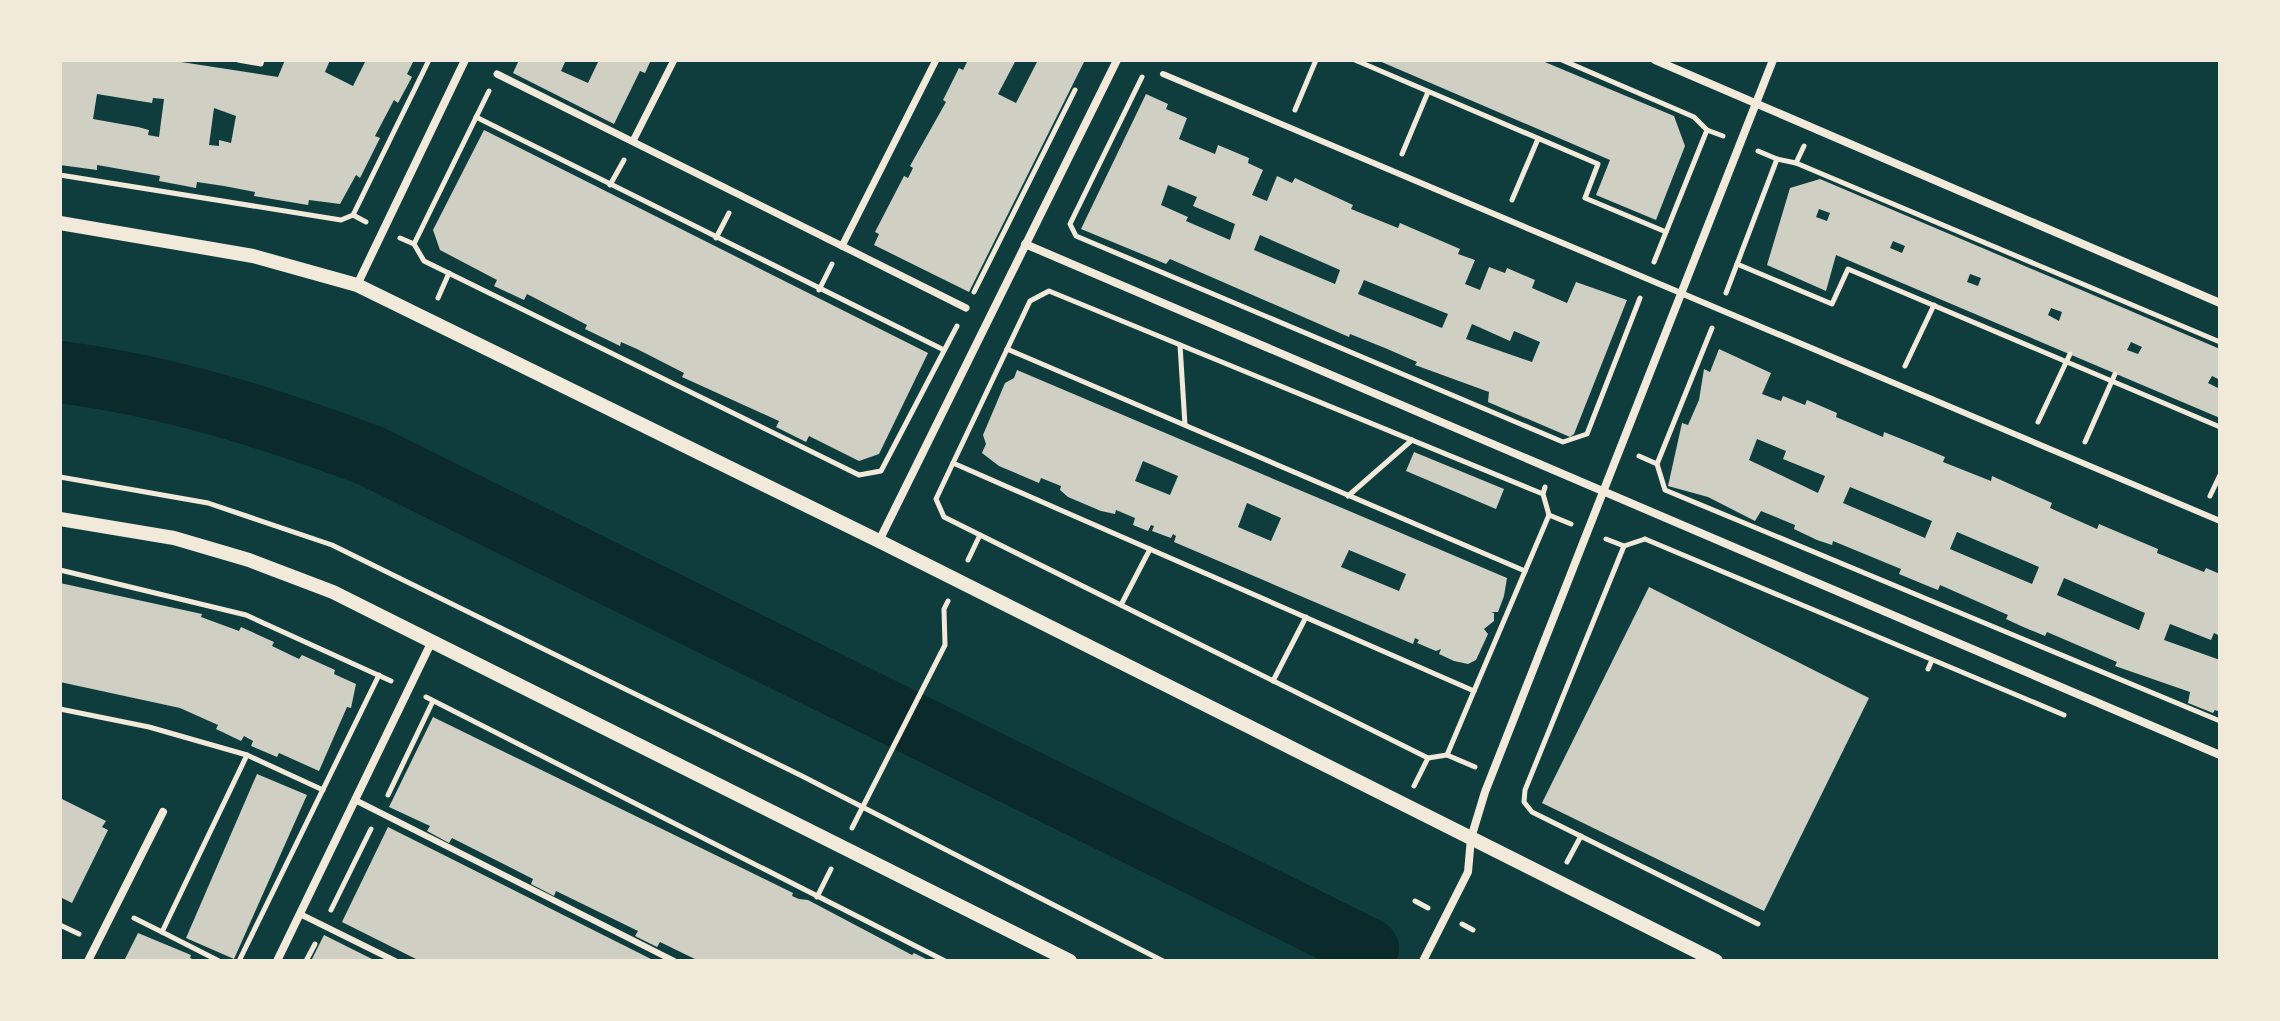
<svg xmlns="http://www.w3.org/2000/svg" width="2280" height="1021" font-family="'Golos Text',sans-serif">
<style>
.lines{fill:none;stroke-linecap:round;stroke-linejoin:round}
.river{stroke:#0a2a2b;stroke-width:62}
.building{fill:#cfcfc3;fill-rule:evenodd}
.path{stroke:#f1e9da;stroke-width:5}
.service{stroke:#f1e9da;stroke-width:6}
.pedestrian{stroke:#f1e9da;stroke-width:7}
.minor{stroke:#f1e9da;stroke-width:8}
.tertiary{stroke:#f1e9da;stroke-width:14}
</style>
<rect width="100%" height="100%" fill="#0f3d3e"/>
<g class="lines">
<path class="river" d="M60,372C168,386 270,418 371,456L1368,949"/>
</g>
<g class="building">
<path d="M60,60H168L278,77L285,60H330L325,72L353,86L366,60H414L407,74L412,77L398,103L394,100L375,136L380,138L360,178L356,175L340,204L309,200L308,205L254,196L255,192L224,186L197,182L196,188L159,181L160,176L97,165V170L60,165ZM97,94L152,103L153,98L164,99L159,137L148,135L149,130L138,127L93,119ZM214,108L236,116L231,143L219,140V146L209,145Z"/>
<path d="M519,60H566L561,71L588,83L599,60H651L645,73L640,71L614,124L513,73Z"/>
<path d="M968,60H1016L998,94L1016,103L1038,60H1085L969,292L874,245L879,234L875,232L904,176L908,178L913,168L910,166L946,102L943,100L959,68L963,70Z"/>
<path d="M1377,60H1540L1674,116L1685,146L1656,220L1596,195L1610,160Z"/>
<path d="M1146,94L1168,104L1166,109L1187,118L1179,139L1215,154L1218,145L1249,158L1248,163L1263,170L1252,195L1267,201L1277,176L1292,183L1295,178L1353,205L1351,209L1398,228L1400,223L1460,249L1458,254L1475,260L1465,284L1480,290L1489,267L1505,273L1507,268L1535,280L1532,288L1567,303L1576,282L1627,300L1574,434L1570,437L1488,402L1489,392L1415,365L1417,362L1385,348L1350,334L1349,337L1170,259L1166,264L1081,229ZM1168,185L1197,197L1193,206L1235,224L1230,240L1186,221L1188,217L1161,205ZM1260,235L1340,270L1335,284L1254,250ZM1364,280L1448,314L1442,328L1358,294ZM1472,324L1510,341L1514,331L1540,342L1532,362L1466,339Z"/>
<path d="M484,130L928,353L879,454L859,461L809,436L806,442L776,427L779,421L682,377L684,373L637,349L621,342L620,346L585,329L587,325L527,294L524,300L494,286L497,280L440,250L433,230Z"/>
<path d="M1820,179L2220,349V380L2212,376L2208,383L2220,389V418L1836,255L1826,291L1767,265L1790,188ZM1819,209L1830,213L1827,221L1816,217ZM1893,241L1905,246L1902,253L1890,248ZM1970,274L1981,278L1978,286L1967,282ZM2051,308L2062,312L2059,321L2048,315ZM2131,342L2142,347L2138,354L2127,350Z"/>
<path d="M1719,349L1771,373L1762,394L1781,401L1783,396L1805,405L1807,400L1837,413L1836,417L1883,437L1884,432L1914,444L1945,457L1943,462L1991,481L1992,476L2052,503L2050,508L2097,529L2099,524L2158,549L2157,553L2204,572L2206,568L2220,574V636L2214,633L2211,640L2170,624L2164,640L2220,660V712L2215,710L2213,713L2188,703L2190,692L2115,666L2117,662L2047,632L2045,636L2021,626L2006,619L2008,615L1940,585L1938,590L1923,584L1899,574L1901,569L1833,541L1832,545L1817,540L1794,529L1795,525L1761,511L1755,521L1708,497L1668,486L1682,423L1688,425L1699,400L1704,369L1710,372ZM1757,439L1786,451L1783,459L1825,476L1818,493L1749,460ZM1850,487L1932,521L1925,538L1843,503ZM1957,532L2039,567L2032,584L1950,549ZM2064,578L2145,613L2139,630L2057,595Z"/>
<path d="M1017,370L1507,578L1504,596L1498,612H1491L1494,613V621L1484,629L1488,634L1476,660L1468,664L1454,661L1439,654L1441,649L1436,651L1417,643L1419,640L1415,638L1413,644L1174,542L1176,536L1173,534L1171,538L1152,531L1154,526L1151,525L1148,531L1133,525L1135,518L1116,510L1115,514L1101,511L1068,497L1060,490L1061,486L1041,478L1039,483L999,466L982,453L986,444L983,435L1005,383L1014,378ZM1143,461L1178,476L1170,495L1135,481ZM1247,503L1281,518L1271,541L1238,527ZM1349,550L1406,574L1399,591L1341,567Z"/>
<path d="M1414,452L1504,489L1496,509L1406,471Z"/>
<path d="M60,583L202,614L201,617L239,631L241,627L274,642L272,646L299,659L302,655L335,670L334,674L356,684L351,708L347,707L319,771L279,753L277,757L251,746L253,741L244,736L241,741L216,729L218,725L180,708L60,682Z"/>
<path d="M1649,587L1869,698L1764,911L1542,803Z"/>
<path d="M433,717L793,893L792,896L799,899L808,900L912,955L914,953L930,961H699L660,942L657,947L635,936L638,931L556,891L554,896L531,884L533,879L452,838L449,843L427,831L430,826L389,807Z"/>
<path d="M257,774L307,795L234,959L186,938Z"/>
<path d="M60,798L106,821L102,827L108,830L72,903L60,897Z"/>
<path d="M388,827L655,961H420L342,922Z"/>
<path d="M138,933L191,955L190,958L197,961H124Z"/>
<path d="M324,935L376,961H311Z"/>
</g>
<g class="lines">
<g class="path">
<path d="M238,60L261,64L262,60"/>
<path d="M1355,60L1598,164L1585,198L1666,232"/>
<path d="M1562,60L1694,117L1707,130L1723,136"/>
<path d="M1142,77L1070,224L1076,236L1563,442L1587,434L1640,298"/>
<path d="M1295,110L1316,60"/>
<path d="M476,117L944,350"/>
<path d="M1758,151L1777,159"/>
<path d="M1402,154L1428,92"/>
<path d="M1796,163L1804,146"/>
<path d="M60,175L341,220L353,215L429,60"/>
<path d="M610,185L624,160"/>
<path d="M1512,200L1538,139"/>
<path d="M353,215L366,222"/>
<path d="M400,238L414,244L424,261L859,475L881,471L957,326"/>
<path d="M716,238L729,213"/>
<path d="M414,244L489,91"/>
<path d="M1654,262L1707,130"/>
<path d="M1737,264L1832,304L1848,269L2220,427"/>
<path d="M819,290L832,264"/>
<path d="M974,292L1075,90"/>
<path d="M1726,293L1777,159L1796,163L2220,342"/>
<path d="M438,298L449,273"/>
<path d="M1712,328L1657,464L1665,490L2220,721"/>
<path d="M1180,345L1185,425"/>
<path d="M1007,349L1525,571"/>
<path d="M1905,366L1934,305"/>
<path d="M2038,422L2070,354"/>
<path d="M2085,442L2115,374"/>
<path d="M1639,456L1657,464"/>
<path d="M953,463L936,499L944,517L1428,758L1447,755L1474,691"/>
<path d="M60,477L208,503L332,545L802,776L1163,961"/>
<path d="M1543,494L1049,291L1030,301L953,463L1474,691L1549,515L1543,494L1545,487"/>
<path d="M1348,496L1412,440"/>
<path d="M2210,496L2220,475"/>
<path d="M1549,515L1571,524"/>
<path d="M1606,539L1624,546L1645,539"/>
<path d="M1645,539L2064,715"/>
<path d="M1624,546L1525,790L1524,802L1532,812L1758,924"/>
<path d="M968,560L980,535"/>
<path d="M60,570L246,615L391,681"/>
<path d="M1121,605L1150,549"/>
<path d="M1928,669L1932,660"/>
<path d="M1273,681L1306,617"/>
<path d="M426,697L945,961"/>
<path d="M60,709L149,727L247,755L323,790"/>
<path d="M1447,755L1475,767"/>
<path d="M1414,786L1428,758"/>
<path d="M388,795L433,701"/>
<path d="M852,828L945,645L944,609L948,601"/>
<path d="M1567,862L1581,836"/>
<path d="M817,897L831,869"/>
<path d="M1415,901L1428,908"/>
<path d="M331,910L371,829"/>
<path d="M134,918L162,932"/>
<path d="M1462,924L1473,930"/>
<path d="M60,925L79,934"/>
<path d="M219,961L162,932L247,755"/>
<path d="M239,961L379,675"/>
<path d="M306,961L315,944"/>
</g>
<g class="service">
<path d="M1163,74L2220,521"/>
<path d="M355,800L674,961"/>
<path d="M300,914L395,961"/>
</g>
<g class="pedestrian">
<path d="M497,74L842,246L936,60"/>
<path d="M633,141L674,60"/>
<path d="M842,246L966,308"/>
</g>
<g class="minor">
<path d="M1655,60L2220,303"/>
<path d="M1025,244L2220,755"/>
<path d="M357,285L465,60"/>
<path d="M879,541L1117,60"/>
<path d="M88,961L163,812"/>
<path d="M277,961L432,641"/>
<path d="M1423,961L1468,872L1471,838L1485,792L1773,60"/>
</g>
<g class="tertiary">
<path d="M60,223L253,256L357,285L879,541L1716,961"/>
<path d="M60,519L174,538L249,560L333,592L1070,961"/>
</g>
</g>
<rect width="2280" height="1021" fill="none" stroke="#f1e9da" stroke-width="124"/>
</svg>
